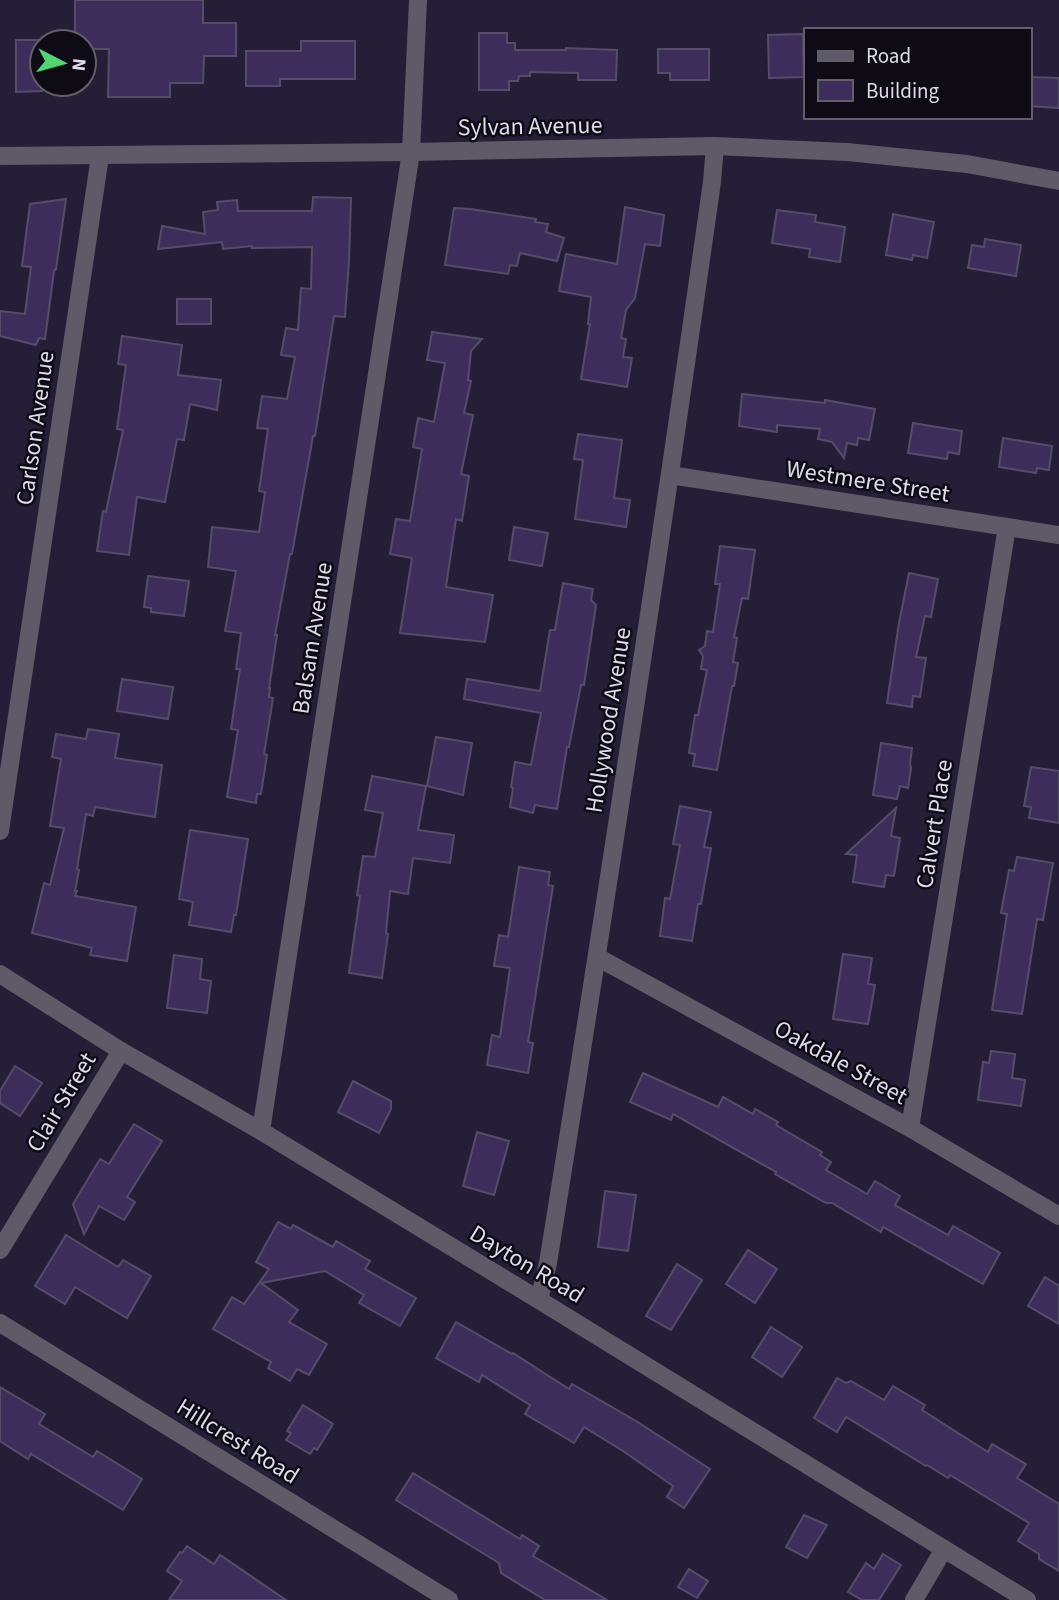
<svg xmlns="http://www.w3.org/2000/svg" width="1059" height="1600" font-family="'Source Sans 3',sans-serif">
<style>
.building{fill:#3d2d5b;stroke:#554d68;stroke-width:2}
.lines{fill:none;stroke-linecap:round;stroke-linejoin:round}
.minor{stroke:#5e5a67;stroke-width:18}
.labels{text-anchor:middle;stroke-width:5;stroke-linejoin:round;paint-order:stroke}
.street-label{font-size:24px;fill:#dfdaea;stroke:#0e0b15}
</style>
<rect width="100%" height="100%" fill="#261e36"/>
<g class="building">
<path d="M75,0H203V23H236V56H204L203,83H170V97H108L109,49H84V42H75Z"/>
<path d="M479,33H507V43H515V50H566V48L617,50L616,80H578V73L530,72V76H519L518,81H509V90H479Z"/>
<path d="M803,34L804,77L769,78L768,35Z"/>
<path d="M16,40H42V91L16,92Z"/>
<path d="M301,41H355V79H280V86H246V51H301Z"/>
<path d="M658,49H709V80H670V73H658Z"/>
<path d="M1029,77L1059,78V108L1029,106Z"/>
<path d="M313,197L351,198L349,261L345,317L334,316L315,436H313L292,554H290L275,635H277L269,688H270L269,697L273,698L264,754L267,755L261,794H257L256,803L227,797L238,730L231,729L240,669H236L241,633L225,631L236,571L208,567L212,527L259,532L265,492L259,491L268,429L257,428L262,396L287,399L295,357L281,355L286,328L298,330L301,288L311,289L312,247L252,248V246L223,249L222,242L158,249L162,226L205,234L203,212L218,210L217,202L237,200L238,211H312Z"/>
<path d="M66,199L56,269L54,271L45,339L39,338L36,345L0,336V311L25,314L31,267L22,266L30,204Z"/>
<path d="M625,207L664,215L660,246L645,244L635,298L626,310L621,338L626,339L623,357L632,358L627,387L581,379L590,324H588L591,297L559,291L566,254L617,264Z"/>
<path d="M454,208L470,209L536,219L535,222L548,224L546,232L564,238L557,261L520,253L517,266L510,265L508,274L445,265Z"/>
<path d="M777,210L816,215L815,222L845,227L840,262L809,257L810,249L772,243Z"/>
<path d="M893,214L934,222L927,258L913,255L912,260L886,255Z"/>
<path d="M985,239L1021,245L1016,276L968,268L972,245L984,247Z"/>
<rect x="177" y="299" width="34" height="25"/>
<path d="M432,332L482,339L471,351L468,380L471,381L464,413L473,415L461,474L469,476L462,521L456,519L446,587L493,595L485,642L400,633L412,558L390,554L396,519L410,521L422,449L413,447L418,418L434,422L445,363L427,360Z"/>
<path d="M122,336L182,345L178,375L221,380L217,410L190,404L184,440L177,439L165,502L137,497L129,555L97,551L103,511L106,512L123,430L117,429L126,365L118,364Z"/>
<path d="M742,394L825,403V400L875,409L869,440L858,438L857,445L847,443L844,458L832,442L818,439L820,429L777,425V432L739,426Z"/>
<path d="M913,423L962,431L959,454L948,452L947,459L908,453Z"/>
<path d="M578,434L622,440L614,498L630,500L626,527L575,519L583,460L574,459Z"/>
<path d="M1003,438L1052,446L1049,470L1037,468L1036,473L999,467Z"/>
<path d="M514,527L548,533L542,566L509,560Z"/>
<path d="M720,546L755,550L748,599L742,598L734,637L737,638L733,662L738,663L734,686H732L717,770L693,766L695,754L689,753L695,715H698L707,670L701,669L703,656L699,650L705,646L707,631L713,632L720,584H715Z"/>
<path d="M909,573L938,579L931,617L925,616L916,657L926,658L920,697L913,696L912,707L887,703L899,623Z"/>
<path d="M148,576L189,581L184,616L151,612V608L144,607Z"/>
<path d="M563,583L593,589L591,600L596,605L584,685H581L569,747H567L557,809L535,805L533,813L510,807L513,788L511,787L515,762L531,765L541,713L464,699L467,679L540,691L550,630H555Z"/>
<path d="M122,679L173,687L168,719L117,711Z"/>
<path d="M88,729L119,734L115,758L162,765L155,817L95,807L93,816L86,814L77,869L79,870L75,891H77L75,896L136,907L127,961L90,955L92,948L32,933L44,883L50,885L64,828L50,826L61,759L52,757L56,734L86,739Z"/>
<path d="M436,737L472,743L463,795L427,786Z"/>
<path d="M881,743L912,748L910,764L911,768L908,788L900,786L897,799L873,795Z"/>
<path d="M1031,767L1059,771V823L1029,818L1031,807L1024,806Z"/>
<path d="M372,776L426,786L418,830L454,835L450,863L413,858L408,894L390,891L386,933L388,934L382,978L349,973L360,896L357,895L363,856L375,857L383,813L365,810Z"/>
<path d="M680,806L711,812L704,847L711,848L701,904H698L692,941L660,936L665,898L670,899L680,845L673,844Z"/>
<path d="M896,808L891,836L900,838L894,876L886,875L884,887L853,882L857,855L846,854Z"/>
<path d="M190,830L248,839L236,915H234L231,932L189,925L193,902L179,899Z"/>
<path d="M1017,857L1053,863L1043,920L1037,919L1022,1014L992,1010L1007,914L1001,913L1009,870L1014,871Z"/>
<path d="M519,867L550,872L548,885L553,886L528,1042L533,1043L528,1073L487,1065L492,1035L500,1037L510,968L494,966L499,935L508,937Z"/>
<path d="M843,954L872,958L868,984L875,985L868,1024L833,1019Z"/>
<path d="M174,955L202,959L200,979L211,981L207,1013L167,1008Z"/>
<path d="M991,1051L1015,1054L1012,1078L1025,1080L1021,1106L978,1100L983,1062L989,1063Z"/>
<path d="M15,1066L42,1083L20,1116L0,1103V1091Z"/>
<path d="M643,1073L718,1107L723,1097L753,1114L755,1109L778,1122L776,1125L822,1152L820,1155L831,1162L826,1170L867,1194L875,1181L900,1196L895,1205L948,1235L953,1226L1000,1253L983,1284L883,1227L881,1232L832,1203H826L775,1174L776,1172L673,1114L671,1120L630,1102Z"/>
<path d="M353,1081L391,1101V1109L379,1133L338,1112Z"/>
<path d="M134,1124L162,1141L127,1197L135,1202L124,1220L99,1206L84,1234L73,1204L100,1159L109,1164Z"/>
<path d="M477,1132L509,1141L494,1195L463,1186Z"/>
<path d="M605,1191L636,1195L628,1251L598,1247Z"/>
<path d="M278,1222L291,1229L293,1225L333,1247L336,1241L370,1261L365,1269L416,1298L400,1326L359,1303L364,1295L325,1271L261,1283L298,1310L289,1322L327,1344L309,1375L297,1369L290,1381L268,1368L271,1362L213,1329L232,1297L244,1304L269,1269L256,1262Z"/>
<path d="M66,1235L118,1267L123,1260L151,1276L127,1318L75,1287L65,1304L35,1286Z"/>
<path d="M748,1250L777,1269L755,1303L726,1284Z"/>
<path d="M677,1264L702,1280L671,1330L646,1316Z"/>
<path d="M1045,1277L1059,1286V1324L1028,1306Z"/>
<path d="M456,1322L512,1354L513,1353L569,1389L572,1384L636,1421L710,1469L684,1508L667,1497L673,1486L623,1451L584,1427L574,1443L525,1414L530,1405L482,1375L479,1382L436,1358Z"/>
<path d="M771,1327L802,1347L782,1377L752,1357Z"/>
<path d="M837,1378L846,1383L851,1381L884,1400L893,1386L925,1405L922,1410L988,1452L992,1444L1026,1464L1017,1478L1059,1504V1571L1039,1559V1554L1018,1541L1029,1523L950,1475L948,1478L927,1465L926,1466L846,1417L837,1432L814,1418Z"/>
<path d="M0,1387L45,1414L39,1424L93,1457L97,1451L142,1479L123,1510L31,1454L28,1459L0,1441Z"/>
<path d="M303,1405L333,1424L317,1450L314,1448L310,1454L286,1440L291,1433L287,1431Z"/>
<path d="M413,1473L520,1539L522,1535L539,1546L533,1556L607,1600H545L501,1573L499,1563L396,1500Z"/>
<path d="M804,1515L827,1525L807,1558L786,1547Z"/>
<path d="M187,1546L214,1564L220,1555L286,1600H169L182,1581L167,1571L180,1552L182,1553Z"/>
<path d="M883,1554L901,1565L879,1600H862L848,1592L866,1563L874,1569Z"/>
<path d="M689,1569L708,1581L697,1598L678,1587Z"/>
</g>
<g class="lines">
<g class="minor">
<path d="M0,156L411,152L715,146L847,152L967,164L1059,181"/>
<path d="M670,475L1059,535"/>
<path d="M0,831L100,156"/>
<path d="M597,957L910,1128L1059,1216"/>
<path d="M0,974L121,1051L261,1131L539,1300L1027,1600"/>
<path d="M910,1128L1007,527"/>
<path d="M261,1131L411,152L418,0"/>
<path d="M0,1250L121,1051"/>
<path d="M539,1300L548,1263C606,903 661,543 712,182L715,146"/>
<path d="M0,1323L449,1600"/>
<path d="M914,1600L944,1549"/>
</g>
</g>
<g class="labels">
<g class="street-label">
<text transform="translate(530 126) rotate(-1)" y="8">Sylvan Avenue</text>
<text transform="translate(35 428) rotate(-82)" y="8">Carlson Avenue</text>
<text transform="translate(868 481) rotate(9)" y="8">Westmere Street</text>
<text transform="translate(312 638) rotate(-81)" y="8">Balsam Avenue</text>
<text transform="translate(608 720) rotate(-81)" y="8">Hollywood Avenue</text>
<text transform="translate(934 824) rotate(-81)" y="8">Calvert Place</text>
<text transform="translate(841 1062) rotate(29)" y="8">Oakdale Street</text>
<text transform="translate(61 1102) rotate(-59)" y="8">Clair Street</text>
<text transform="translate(527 1264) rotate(31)" y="8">Dayton Road</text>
<text transform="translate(238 1441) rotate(32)" y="8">Hillcrest Road</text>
</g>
</g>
<rect x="804" y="28" width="228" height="91" fill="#0e0b15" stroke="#625e6a" stroke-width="2"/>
<rect x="818" y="51" width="35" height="10" fill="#5e5a67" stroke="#625e6a" stroke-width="2"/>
<text x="866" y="63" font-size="21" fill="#dfdaea">Road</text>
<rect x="818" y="80" width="35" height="21" fill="#3d2d5b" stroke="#625e6a" stroke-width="2"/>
<text x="866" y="98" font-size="21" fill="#dfdaea">Building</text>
<g transform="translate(63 63) rotate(96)"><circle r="33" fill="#0e0b15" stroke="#625e6a" stroke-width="2"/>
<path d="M0-5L12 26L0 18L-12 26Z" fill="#52d673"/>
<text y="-10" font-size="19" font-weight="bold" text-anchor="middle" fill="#dfdaea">N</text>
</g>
</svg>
